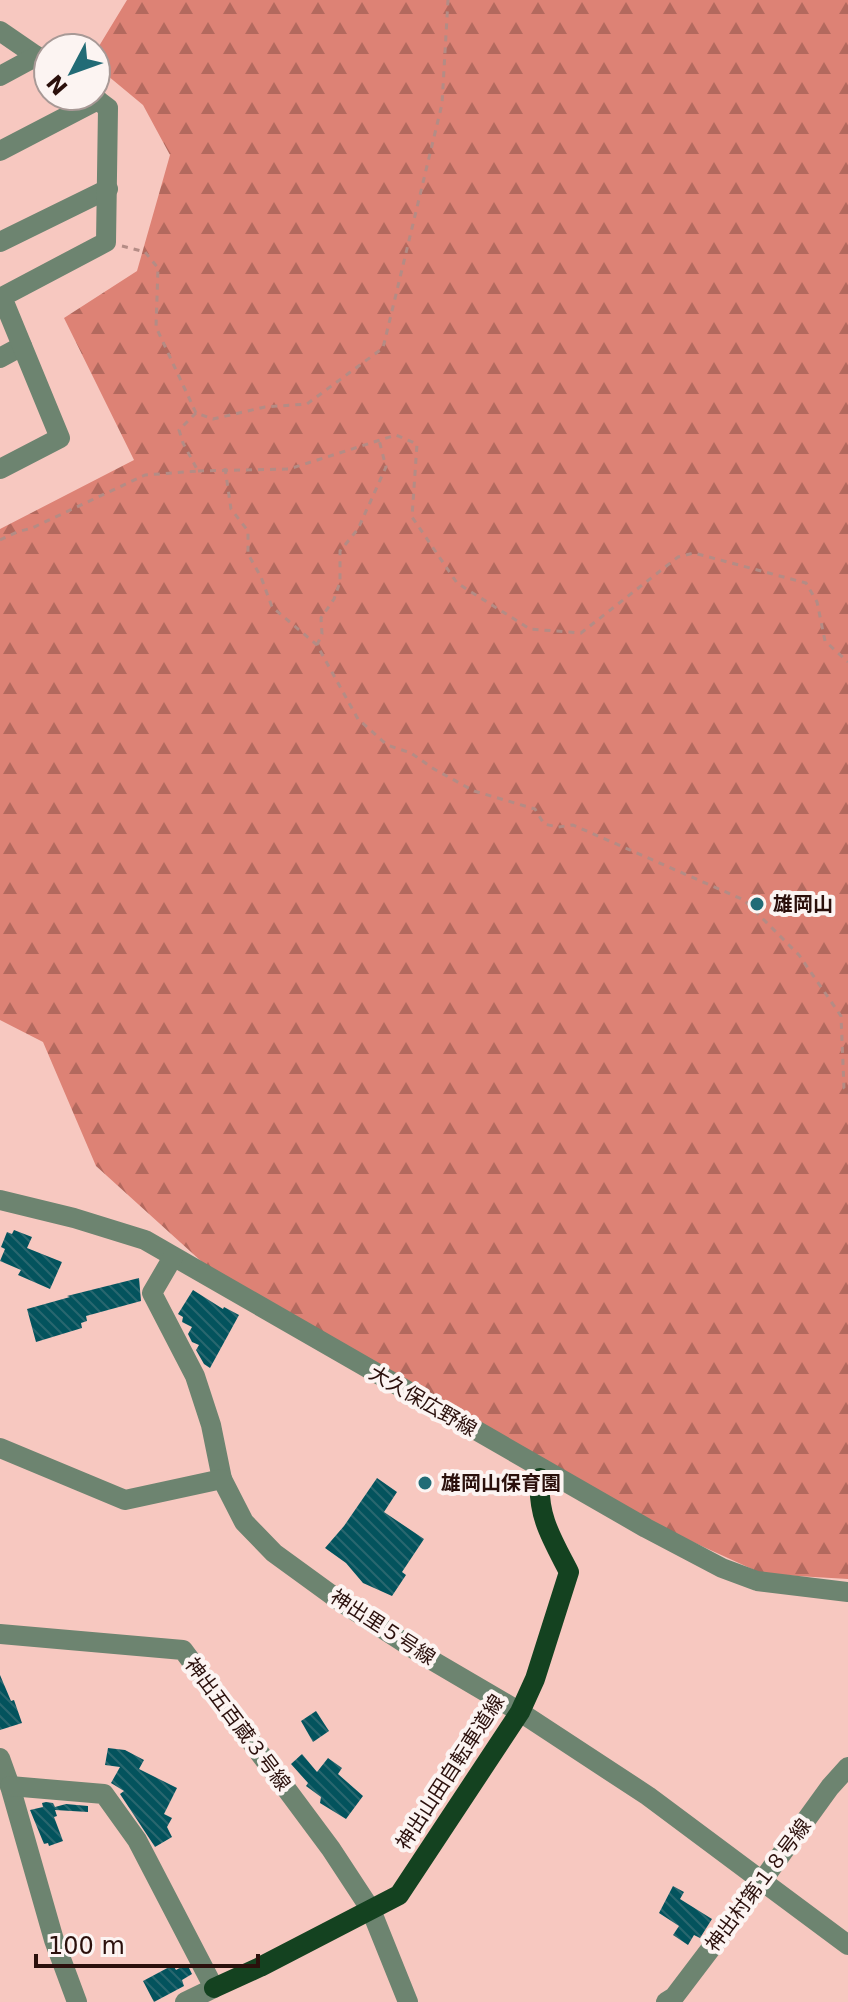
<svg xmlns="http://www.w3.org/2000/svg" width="848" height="2002" font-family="'DejaVu Sans','Noto Sans JP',sans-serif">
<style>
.forest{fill:url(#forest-firs)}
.building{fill:url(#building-back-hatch)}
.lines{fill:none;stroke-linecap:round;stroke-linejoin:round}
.path{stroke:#b48c85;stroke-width:3;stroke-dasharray:6 6;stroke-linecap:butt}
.minor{stroke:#6d8470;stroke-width:20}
.major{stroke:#144220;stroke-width:20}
.poi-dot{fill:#226b76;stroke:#fcf4f2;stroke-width:3}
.labels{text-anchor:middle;stroke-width:8;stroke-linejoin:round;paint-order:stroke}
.poi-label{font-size:20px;font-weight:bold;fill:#2b100c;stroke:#fcf4f2;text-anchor:start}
.street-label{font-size:20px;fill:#2b100c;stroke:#fcf4f2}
</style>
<defs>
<pattern id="forest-firs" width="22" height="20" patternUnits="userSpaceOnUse" patternTransform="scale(2)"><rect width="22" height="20" fill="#dd8275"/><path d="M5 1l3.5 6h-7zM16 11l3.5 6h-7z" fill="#b3695e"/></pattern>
<pattern id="building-back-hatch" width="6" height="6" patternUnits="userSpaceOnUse" patternTransform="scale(2)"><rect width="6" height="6" fill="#03535d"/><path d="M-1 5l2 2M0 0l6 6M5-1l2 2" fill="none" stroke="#29676f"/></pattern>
</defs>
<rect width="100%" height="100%" fill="#f7c8c0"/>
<path class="forest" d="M127,0H848V1579L763,1574L651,1523L212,1271L96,1166L43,1042L0,1020V529L134,460L64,318L137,271L170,155L143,105L96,66V51Z"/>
<g class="building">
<path d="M14,1230L32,1237L27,1248L62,1262L50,1289L18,1275L21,1270L0,1261L5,1249L1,1247L7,1232L12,1234Z"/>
<path d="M139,1278L141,1301L86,1316L87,1321L81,1323L82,1328L36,1342L27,1309L70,1297L67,1296Z"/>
<path d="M193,1290L223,1309L224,1307L239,1315L210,1368L204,1364L196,1350L199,1345L192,1342L188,1334L192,1327L182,1322L183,1317L178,1314Z"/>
<path d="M377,1478L397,1492L384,1512L424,1539L402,1572L406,1575L392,1596L363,1583L346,1563L325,1548L344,1526Z"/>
<path d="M0,1675L11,1701L14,1700L22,1723L0,1730Z"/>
<path d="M316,1711L329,1731L313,1742L301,1721Z"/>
<path d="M108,1748L125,1750L144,1760L139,1769L177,1788L164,1814L172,1818L167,1827L172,1837L155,1847L120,1794L124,1791L111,1783L120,1767L105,1765Z"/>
<path d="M302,1754L317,1772L328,1758L342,1768L338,1774L363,1796L346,1819L320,1803L321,1797L306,1786L308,1783L291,1764Z"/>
<path d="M46,1802L53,1803L55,1807L66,1804L88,1806V1812L55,1810L57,1816L54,1817L63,1841L49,1846L48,1843L44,1844L30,1810L43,1807L42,1803Z"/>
<path d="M673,1886L684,1892L680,1899L712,1919L700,1938L694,1935L688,1945L673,1935L679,1926L659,1913Z"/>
<path d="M187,1964L192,1974L182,1980L184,1986L154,2002L143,1981L173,1965L176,1970Z"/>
</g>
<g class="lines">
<g class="path">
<path d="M122,246L145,252L158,268L156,327L196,413L213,419L265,407L307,404L383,348L442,104L448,0"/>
<path d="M225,468L231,509L248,531V554L261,577L272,607L317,645L358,719L387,745L411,753L434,769L474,791L535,809L544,824L558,827L573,825L744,900L799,955L841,1016L844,1088L848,1094"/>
<path d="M198,471L289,469L396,435L417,444L412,517L457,583L530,629L581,633L678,557L694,553L806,583L817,602L825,641L848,662"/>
<path d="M0,540L17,532L32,528L145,475L198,471L183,443L179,430L196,413"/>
<path d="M317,645L322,634L321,618L334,599L340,582V551L358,529L386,467L379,440"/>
</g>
<g class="minor">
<path d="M0,31L48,64"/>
<path d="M0,76L37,56"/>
<path d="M0,151L98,100"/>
<path d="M0,242L108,189"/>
<path d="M0,358L22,346"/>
<path d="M0,469L60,438L2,297L106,242L108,108L92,96"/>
<path d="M0,1200L74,1218L145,1240L646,1528L722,1568L757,1581L848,1592"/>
<path d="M173,1257L152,1293L195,1376L211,1425L222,1479"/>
<path d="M0,1448L125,1500L222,1479L244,1522L274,1553L340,1601L428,1658L520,1712L648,1796L848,1945"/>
<path d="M0,1634L183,1650L331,1849L371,1910L408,2002"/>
<path d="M0,1758L10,1786L54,1940L77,2002"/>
<path d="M10,1786L104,1794L137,1840L214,1988L185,2002"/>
<path d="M666,2002L674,1997L762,1881L830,1787L848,1767"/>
</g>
<path class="major" d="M214,1988L260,1967L399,1895L520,1712L535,1679L569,1572C552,1539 537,1516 540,1478"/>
</g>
<g class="poi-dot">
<circle cx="757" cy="904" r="8"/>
<circle cx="425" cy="1483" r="8"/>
</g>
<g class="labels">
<g class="poi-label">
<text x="773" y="911">雄岡山</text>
<text x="441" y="1490">雄岡山保育園</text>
</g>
<g class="street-label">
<text transform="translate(423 1401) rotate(30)" y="7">大久保広野線</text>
<text transform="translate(383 1627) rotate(33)" y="7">神出里５号線</text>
<text transform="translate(238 1724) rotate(53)" y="7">神出五百蔵３号線</text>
<text transform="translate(450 1772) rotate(-57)" y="7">神出山田自転車道線</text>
<text transform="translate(758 1885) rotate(-53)" y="7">神出村第１８号線</text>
</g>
</g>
<g transform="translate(72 72) rotate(229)"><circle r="38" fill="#fcf4f2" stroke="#a89996" stroke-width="2"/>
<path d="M0-6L14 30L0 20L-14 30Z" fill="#226b76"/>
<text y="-12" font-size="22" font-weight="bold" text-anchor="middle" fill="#2b100c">N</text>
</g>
<path d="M36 1954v12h222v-12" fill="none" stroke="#2b100c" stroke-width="4"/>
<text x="48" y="1954" font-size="24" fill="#2b100c" stroke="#fcf4f2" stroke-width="6" paint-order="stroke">100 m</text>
</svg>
